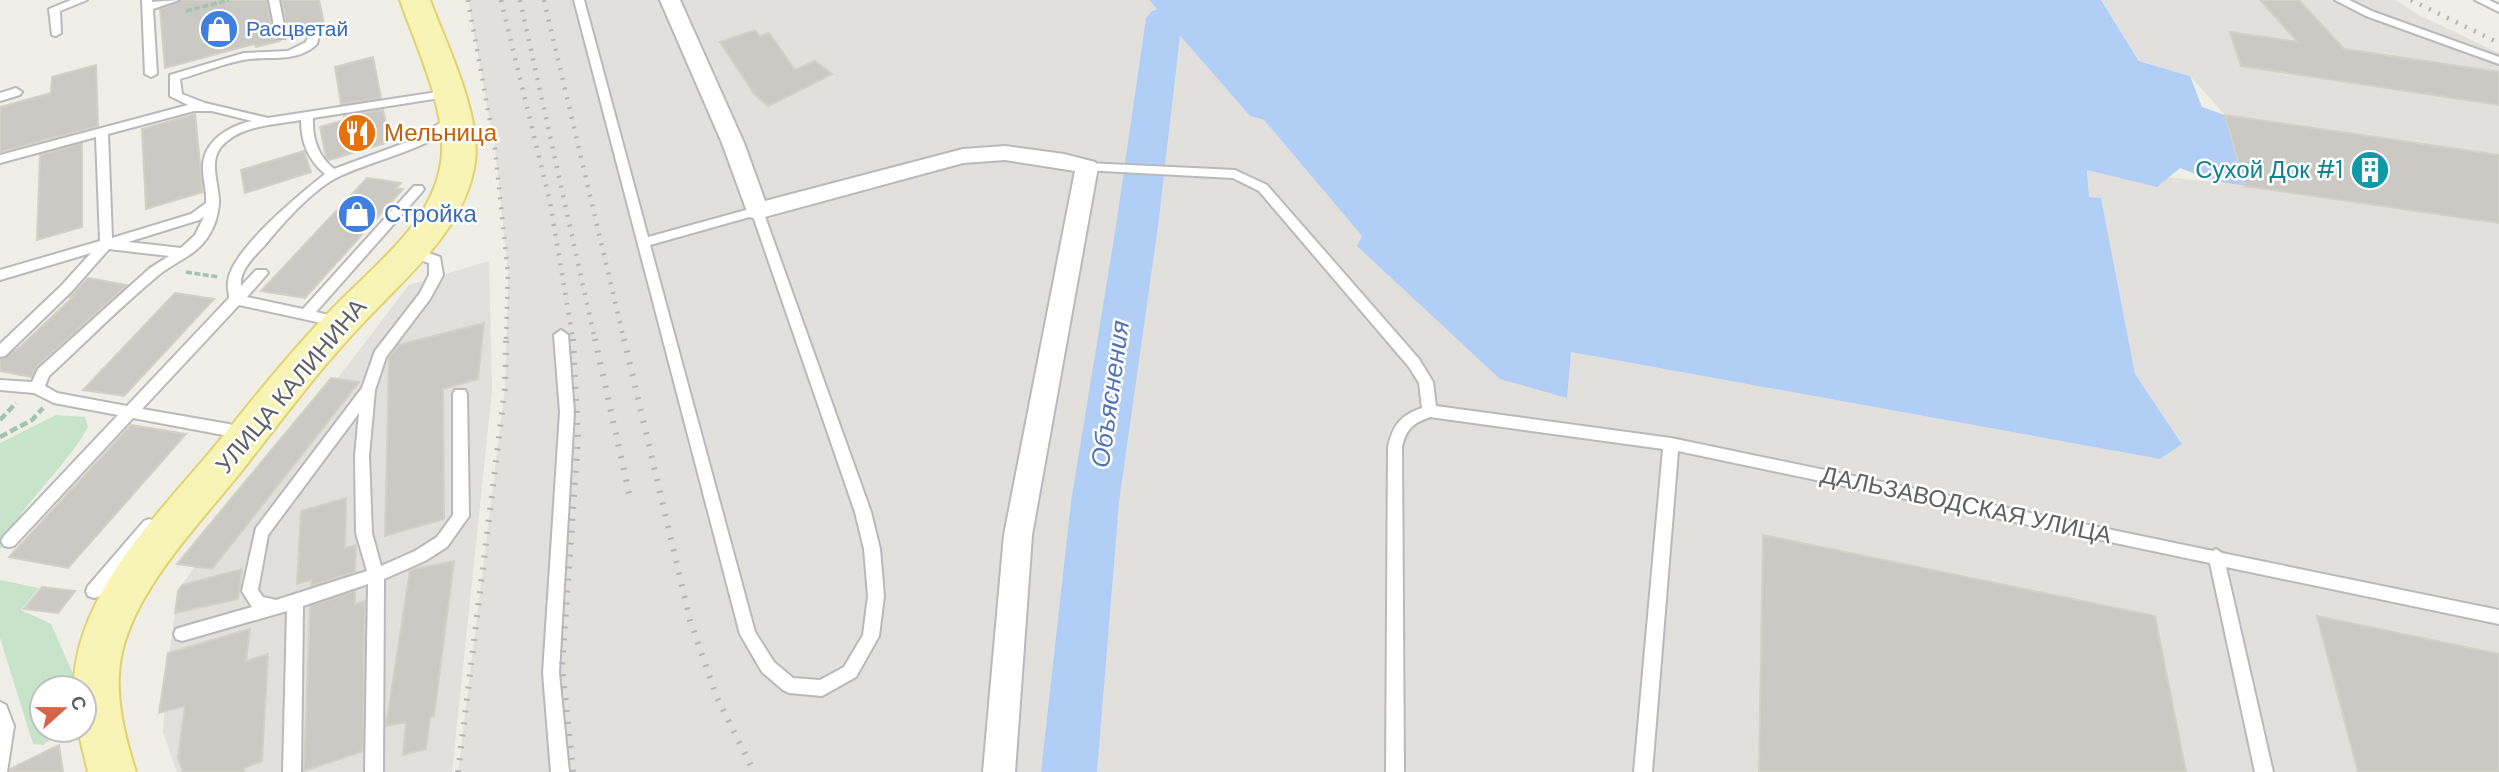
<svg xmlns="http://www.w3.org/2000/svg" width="2499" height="772" font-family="'DM Sans',sans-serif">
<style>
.industrial{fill:#e1e0dc}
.green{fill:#c7e4cb}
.water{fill:#b1cff6}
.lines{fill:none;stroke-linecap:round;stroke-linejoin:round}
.river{fill:#b1cff6;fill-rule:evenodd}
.building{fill:#cbc9c4;stroke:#d3d1c6;stroke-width:2}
.service-casing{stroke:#b8b9bc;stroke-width:4}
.minor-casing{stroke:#b8b9bc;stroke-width:4}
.primary-casing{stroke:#e3d16d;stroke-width:4}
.path-far1{stroke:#a1c4af;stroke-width:3.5;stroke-dasharray:6 2.5;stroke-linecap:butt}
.path{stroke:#a1c4af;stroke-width:4.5;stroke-dasharray:8 3.5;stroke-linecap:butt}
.service{fill:#fff;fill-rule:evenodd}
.minor{fill:#fff;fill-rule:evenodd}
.primary{fill:#f7f4b5;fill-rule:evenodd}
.rail-far1{stroke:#b5b5b6;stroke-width:4.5;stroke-dasharray:2 8;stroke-linecap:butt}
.rail{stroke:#b5b5b6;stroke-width:6;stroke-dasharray:2 10;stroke-linecap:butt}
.labels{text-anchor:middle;stroke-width:5;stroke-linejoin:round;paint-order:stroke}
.far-shop-label{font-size:21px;fill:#366cbe;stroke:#fff;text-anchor:start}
.food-label{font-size:24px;fill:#c56008;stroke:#fff;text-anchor:start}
.culture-label{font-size:24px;fill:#0d838f;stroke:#fff;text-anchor:end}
.shop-label{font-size:24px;fill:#366cbe;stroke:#fff;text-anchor:start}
.street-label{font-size:24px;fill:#5f6166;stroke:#fff}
.water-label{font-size:26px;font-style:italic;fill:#5274b0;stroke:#fff}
</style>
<rect width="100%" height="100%" fill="#efefe8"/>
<g class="industrial">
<path d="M468,0H1149L1250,116L1264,120L1362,236L1571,352L2160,459L2182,443L2135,374L2101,199L2089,197L2087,169L2244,185L2225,115L2190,76L2140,61L2101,0H2395L2421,16L2499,53V772H458L505,388L508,274L495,149Z"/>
<path d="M489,261L492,391L452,772H177L163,732L167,669L178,591L203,554L409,285Z"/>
</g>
<g class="green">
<path d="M56,415L85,417L88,427C64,471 20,503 0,550V443Z"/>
<path d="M0,580L39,588L21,610L51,624L77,683V688H42V730H65L43,745L33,744L0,638Z"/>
</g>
<path class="water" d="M1149,0H2101L2139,61L2190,76L2202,107L2225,115L2499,155V223L2213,181L2180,168L2157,187L2087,170L2089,197L2101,198L2135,374L2182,444L2160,459L1571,352L1567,398L1500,379L1357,246L1362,236L1264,120L1250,116Z"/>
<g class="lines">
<path class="river" d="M1164,7L1176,11L1182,18L1158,226L1119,502L1097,772H1041L1071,502L1116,226L1146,18L1152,11Z"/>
</g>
<g class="building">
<path d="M181,0H267L273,37L280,41L256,47L254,44L165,68L160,9Z"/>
<path d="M282,0H319L325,28L314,26L306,33L288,38Z"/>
<path d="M2260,0H2299L2344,49L2499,72V105L2241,66L2230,32L2298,42Z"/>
<path d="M755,30L759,36L769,33L795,70L815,61L832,74L768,106L755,95L720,42Z"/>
<path d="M373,57L381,98L341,104L335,67Z"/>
<path d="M96,65L98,126L0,152V107L51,93L52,77Z"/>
<path d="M383,110L390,139L385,141L386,143L329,160L326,157L320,127L344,120V116Z"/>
<path d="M195,114L203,192L146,209L142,129Z"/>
<path d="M2225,115L2499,155V223L2245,186Z"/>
<path d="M82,143V227L37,240L40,155Z"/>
<path d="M304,151L311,172L245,193L241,170Z"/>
<path d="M367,178L401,183L396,188L403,189L305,298L261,291Z"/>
<path d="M88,278L127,285L36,367L32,377L0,371V360L20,347L73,297H70Z"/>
<path d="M175,293L214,299L124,396L83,390Z"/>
<path d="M484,323L478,379L443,389L444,519L385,536L389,357L399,345Z"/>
<path d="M331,378L359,382L212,569L177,564Z"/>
<path d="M131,425L186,434L68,568L9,557Z"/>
<path d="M346,498L345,548L356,545L355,572L311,586V580L297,584L301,511Z"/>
<path d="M1763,535L2155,616L2186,772H1759Z"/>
<path d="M454,561L434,716L430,717L426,749L403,755L406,722L386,726L410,570Z"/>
<path d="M242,569L238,599L175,613L178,591L182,585Z"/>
<path d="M42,587L75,591L58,613L24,609Z"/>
<path d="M355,591V604L365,601L363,751L304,771L310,606Z"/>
<path d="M2317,616L2499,654V772H2358Z"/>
<path d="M250,629L246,661L268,654L262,761L244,768V772H183L178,758L185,706L159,713L168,653Z"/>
<path d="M59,745L63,772H10V769Z"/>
</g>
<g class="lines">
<g class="service-casing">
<g id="service">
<path d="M71,0H87L60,11L61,33L56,36L52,35L49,9Z"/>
<path d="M142,0H152V2L179,0L153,9L157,74L151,77L145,74Z"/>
<path d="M269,0H279L286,36L285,38H277L276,36Z"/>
<path d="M574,0H584L648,237L757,207L763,211L871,512L880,549L884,596L879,636L856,677L822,696L789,693L783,690L762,672L740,634ZM753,216L855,512L864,549L868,596L863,635L844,667L820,680L793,678L774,662L755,632L650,245Z"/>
<path d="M2335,0H2349L2374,12L2499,57V64L2366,16Z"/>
<path d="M2475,0H2489L2499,5V12Z"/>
<path d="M315,28L320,31L317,44C296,64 269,55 243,60C222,64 201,73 180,79L182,94L205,103L268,118L450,90L452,93L446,97L313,118C312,139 318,156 334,169L410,141L452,116H460L462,119C434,148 376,159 340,176C314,188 283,223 265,245C255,256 239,270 241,286L256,270H266L268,273L247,297L303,309L414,186H422L424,189L422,192L316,312L345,319L347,322L345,325L340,327L239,305L142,409L229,424L234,426L236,430L234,434L229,436L133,418L14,546L9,547L4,546L1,541L4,536L118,415L54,403L34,393L0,390V380L32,382L38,369L150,268L169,256L109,249L71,292L5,356L0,357V344L61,286L91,253L0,280V270L100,241L96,137L0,163V155L188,105L170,96V75L244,53L288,51L306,42L310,31ZM194,111H212L252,121C228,126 202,142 203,169C203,180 207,191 206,203L191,214L112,238L108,134ZM301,120C301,142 308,160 325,174C301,193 230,251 228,282C227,287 229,293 229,298L127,406L57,393L45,386L49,376C86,342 121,306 160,274C178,260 197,255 209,235C215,226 218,214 219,204C220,186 208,163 221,147C240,125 274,125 301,120ZM204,217L195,235L181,248L128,242L199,220Z"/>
<path d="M16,88L22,92L20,95L0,101V93Z"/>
<path d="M1087,163L1235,170L1267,185L1419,359L1433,382L1436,406L1671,438L2213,551L2216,549L2222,553L2499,610V624L2226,567L2273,772H2255L2210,563L1678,451L1652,772H1634L1663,449L1430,417C1413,423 1406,429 1402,447L1404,772H1386L1388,447C1393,425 1401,415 1422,408L1419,383L1409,367L1259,191L1233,178L1083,170L1081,167L1083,164Z"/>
<path d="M408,246L440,257L443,275L430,299L386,357L375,390L369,456L372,533L381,566L415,551L437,537L453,515V394L455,390H465L467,394L469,516L447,547L425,561L384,579L383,772H365L368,584L303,606L301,772H283L287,611L182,641L176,639L174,634L176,629L182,627L252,607L242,591L256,528L362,388L375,351L420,293L429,275V263L403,254L402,251L403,248ZM359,413L355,456L356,533L367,571L276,600L263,597L258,590L268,535Z"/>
<path d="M561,330L568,335L574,412L559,673L569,772H551L543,673L560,412L554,335Z"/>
<path d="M149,519L154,521L157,525L154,529L100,596L94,598L88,596L86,591L88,586L144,521Z"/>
<path d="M0,702L6,705L14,726L7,772H0Z"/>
</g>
</g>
<g class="minor-casing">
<path id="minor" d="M660,0H680L744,143L765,201L963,149L1005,146L1064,154L1095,162L1098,167L1032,535L1015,772H983L1004,535L1075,171L1005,160L963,163L757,219L749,217L722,143Z"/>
</g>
<g class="primary-casing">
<path id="primary" d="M400,0H430C447,46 481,113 475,162C466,228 407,276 365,321C321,367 283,418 244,468C202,521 138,585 122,652C113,692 124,734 136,772H88L78,730H84V688H74C73,597 161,511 215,446C253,399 290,352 332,309C373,266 431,225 441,163C449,114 416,46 400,0Z"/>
</g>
<g class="path-far1">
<path d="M186,11L229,0"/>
<path d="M186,272L219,277"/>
</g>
<g class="path">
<path d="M0,420L16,403"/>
<path d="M0,437L32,420L43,408"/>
</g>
<use href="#service" class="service"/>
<use href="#minor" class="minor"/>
<use href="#primary" class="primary"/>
<g class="rail-far1">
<path d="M468,0L495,149L508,274L506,340"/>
<path d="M501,0L550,202L573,340"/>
<path d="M520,0L595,340"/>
<path d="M544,0L624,340"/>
<path d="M2411,0L2499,43"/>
</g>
<g class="rail">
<path d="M573,339L578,439L562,666L573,772"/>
<path d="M595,339L630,498"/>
<path d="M624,339L690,620L717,698L754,772"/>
<path d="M458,772L505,388L506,339"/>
</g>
</g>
<defs>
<g id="shop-disc" transform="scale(2.0125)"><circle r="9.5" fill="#3f7fe0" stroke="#fff"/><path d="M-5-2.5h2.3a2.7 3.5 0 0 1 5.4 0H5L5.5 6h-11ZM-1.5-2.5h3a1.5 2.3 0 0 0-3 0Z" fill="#fff"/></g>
<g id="restaurant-disc" transform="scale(2.0125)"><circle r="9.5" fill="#e8710a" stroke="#fff"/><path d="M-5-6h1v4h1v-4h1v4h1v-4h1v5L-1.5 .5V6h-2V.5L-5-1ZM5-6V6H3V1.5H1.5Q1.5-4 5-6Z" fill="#fff"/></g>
<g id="building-disc" transform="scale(2.0125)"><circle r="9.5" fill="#0f9aa8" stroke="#fff"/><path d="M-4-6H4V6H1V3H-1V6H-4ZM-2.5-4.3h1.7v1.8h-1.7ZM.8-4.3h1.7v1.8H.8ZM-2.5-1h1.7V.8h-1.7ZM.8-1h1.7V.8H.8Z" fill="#fff"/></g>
</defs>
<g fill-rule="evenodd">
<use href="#shop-disc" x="219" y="29"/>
<use href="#restaurant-disc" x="357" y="133"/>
<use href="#building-disc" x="2370" y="170"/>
<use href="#shop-disc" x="357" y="214"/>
</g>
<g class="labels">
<g class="far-shop-label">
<text x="246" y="36">Расцветай</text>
</g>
<g class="food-label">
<text x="384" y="141">Мельница</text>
</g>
<g class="culture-label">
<text x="2343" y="178">Сухой Док #1</text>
</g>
<g class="shop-label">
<text x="384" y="222">Стройка</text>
</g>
<g class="street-label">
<text transform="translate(291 386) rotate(-50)" y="8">УЛИЦА КАЛИНИНА</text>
<text transform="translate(1966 505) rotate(12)" y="8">ДАЛЬЗАВОДСКАЯ УЛИЦА</text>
</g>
<g class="water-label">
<text transform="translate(1110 394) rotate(-82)" y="9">Объяснения</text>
</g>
</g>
<g transform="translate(63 709) rotate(69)"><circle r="33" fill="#ffffff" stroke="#bfc0c2" stroke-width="2"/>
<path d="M0-5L12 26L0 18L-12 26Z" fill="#d76446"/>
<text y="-10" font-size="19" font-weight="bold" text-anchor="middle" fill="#5f6166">С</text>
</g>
</svg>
